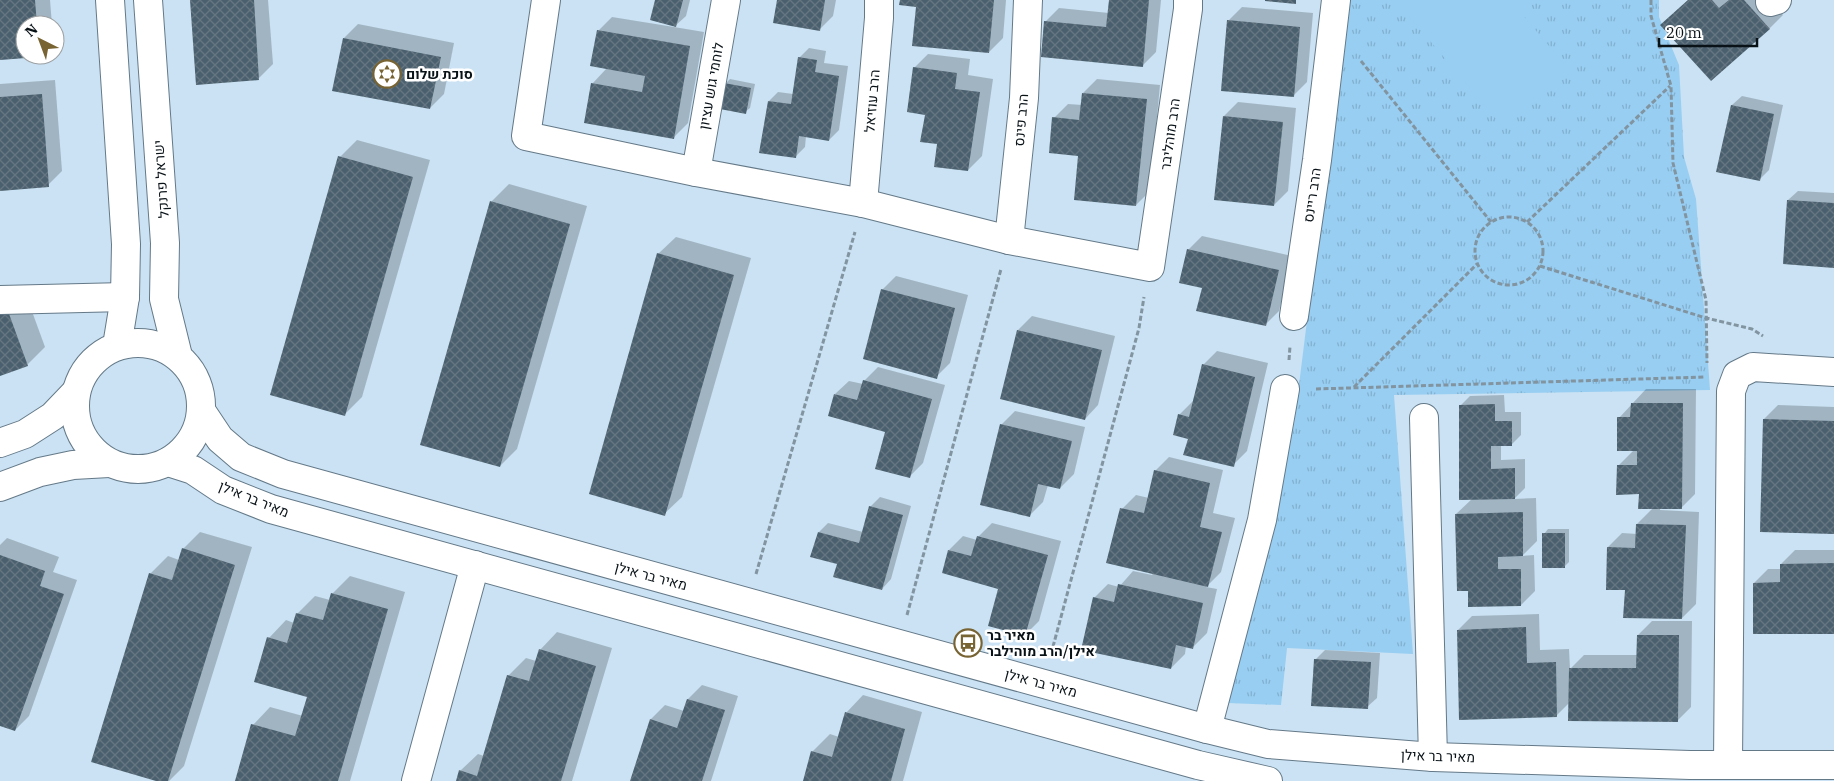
<svg xmlns="http://www.w3.org/2000/svg" width="1834" height="781" font-family="'IBM Plex Serif',Heebo,serif">
<style>
.grass{fill:url(#grass-tufts)}
.garden{fill:#98cef2}
.shadow{fill:#0003}
.building{fill:url(#building-cross-hatch)}
.lines{fill:none;stroke-linecap:round;stroke-linejoin:round}
.minor-casing{stroke:#647988;stroke-width:30}
.path{stroke:#8194a0;stroke-width:3;stroke-dasharray:5 2.5;stroke-linecap:butt}
.minor{stroke:#fff;stroke-width:28}
.labels{text-anchor:middle;stroke-width:5;stroke-linejoin:round;paint-order:stroke}
.poi-label{font-size:14px;font-weight:bold;fill:#091217;stroke:#fff;text-anchor:start}
.street-label{font-size:14px;fill:#091217;stroke:#fff}
</style>
<defs>
<pattern id="grass-tufts" width="24" height="20" patternUnits="userSpaceOnUse" patternTransform="scale(1.25)"><rect width="24" height="20" fill="#98cef2"/><path d="M3 7l-1-3M5 7V3M7 7l1-3M15 17l-1-3M17 17v-4M19 17l1-3" fill="none" stroke="#82b0cf"/></pattern>
<pattern id="building-cross-hatch" width="8" height="8" patternUnits="userSpaceOnUse" patternTransform="scale(1.25)"><rect width="8" height="8" fill="#4b606e"/><path d="M0 0l8 8M0 8l8-8" fill="none" stroke="#667681"/></pattern>
</defs>
<rect width="100%" height="100%" fill="#cae2f3"/>
<path class="grass" d="M1347,0H1659V17L1679,65L1684,157L1696,199L1710,390L1394,395L1413,654L1287,648L1281,705L1228,703L1258,571L1294,425Z"/>
<path class="garden" d="M1414,0H1510L1571,72L1504,128L1403,9Z"/>
<g class="shadow">
<path d="M0,0H50L52,25H25V55L39,56L0,59Z"/>
<path d="M191,0H268L273,64L259,78Z"/>
<path d="M656,0H690L686,16L674,27L704,32L688,123L674,137L592,84L607,68L598,31L612,17L674,27V25Z"/>
<path d="M779,0H836L833,16L819,30Z"/>
<path d="M901,0H1006L1003,38L989,52L917,6Z"/>
<path d="M1111,0H1161L1156,52L1142,66L1045,22L1059,8L1109,13Z"/>
<path d="M1688,0H1770L1783,15L1769,29L1676,11Z"/>
<path d="M1242,7L1313,13L1307,82L1293,96L1228,21Z"/>
<path d="M358,24L454,43L444,94L430,108L344,38Z"/>
<path d="M809,48L826,51L824,63L848,66L839,130L829,140L806,136L805,147L795,157L769,101L778,92L793,94L799,58Z"/>
<path d="M928,54L970,59L968,75L993,79L982,156L968,170L938,143L926,114L914,68Z"/>
<path d="M730,79L755,84L750,108L745,112L725,84Z"/>
<path d="M1097,79L1160,85L1150,191L1136,205L1080,155L1054,118L1068,104L1082,105L1083,93Z"/>
<path d="M55,80L62,171L48,185L0,189V84Z"/>
<path d="M1742,96L1783,105L1769,170L1759,180L1732,105Z"/>
<path d="M1238,102L1296,108L1288,191L1274,205L1224,116Z"/>
<path d="M357,140L430,160L362,397L344,415L340,157Z"/>
<path d="M509,184L587,206L517,449L500,466L491,202Z"/>
<path d="M1798,191L1834,193V266L1788,200Z"/>
<path d="M1202,236L1292,256L1279,311L1265,325L1203,287L1188,250Z"/>
<path d="M676,237L751,258L682,497L664,514L658,254Z"/>
<path d="M896,276L968,295L950,363L936,377L882,290Z"/>
<path d="M26,295L45,347L27,365L0,374V304Z"/>
<path d="M1032,316L1115,336L1098,405L1085,419L1018,330Z"/>
<path d="M1217,351L1268,363L1247,451L1233,465L1189,438L1179,415L1193,401L1203,365Z"/>
<path d="M878,367L945,385L923,463L909,477L886,431L835,394L849,381L863,384L864,381Z"/>
<path d="M1646,389H1696L1695,494L1681,508H1660V510L1699,512L1696,604L1682,618L1626,589L1608,547L1622,533L1637,534V524L1653,508L1618,466L1634,450L1619,418Z"/>
<path d="M1504,395L1505,412H1521V435L1512,444L1501,445V460L1525,459V488L1514,499L1536,498L1537,541L1522,556L1534,555L1535,591L1521,605L1469,589L1456,514L1472,499L1460,406L1470,396Z"/>
<path d="M1778,405L1834,407V533L1764,419Z"/>
<path d="M1015,411L1085,427L1074,474L1060,488L1048,485L1043,502L1029,516L1001,425Z"/>
<path d="M1169,457L1223,470L1213,513L1235,518L1221,572L1206,587L1217,589L1207,633L1193,647L1186,646L1185,654L1171,668L1094,598L1108,584L1119,587L1133,571L1152,575L1153,573L1122,509L1136,495L1149,498L1155,471Z"/>
<path d="M880,497L911,506L891,579L882,589L838,563L819,532L828,523L863,532L870,507Z"/>
<path d="M992,523L1061,541L1039,621L1025,635L1000,588L943,572L949,550L963,536L977,540L978,537Z"/>
<path d="M1548,529H1569V562L1565,566L1544,534Z"/>
<path d="M200,532L252,547L184,766L169,781H160L150,574L168,556L179,560L183,549Z"/>
<path d="M7,538L59,557L53,572L77,580L29,716L15,730L0,725V545Z"/>
<path d="M1795,550H1834V633L1754,583L1768,569H1781V564Z"/>
<path d="M350,576L405,592L350,781H236L253,725L270,707L303,716L309,696L269,638L286,620L294,623L297,614L315,596L330,600L332,594Z"/>
<path d="M1539,614L1540,650L1569,649L1570,669L1584,655H1638V635L1652,621H1692L1691,707L1677,721L1570,702L1557,715L1458,630L1472,616Z"/>
<path d="M557,632L612,648L572,781H457L460,771L478,754L484,756L508,676L526,658L536,661L540,650Z"/>
<path d="M1325,650L1380,653L1377,698L1367,707L1315,660Z"/>
<path d="M702,685L738,696L711,781H632L651,719L665,705L684,711L688,699Z"/>
<path d="M863,695L922,712L903,781H804L812,752L830,734L839,737L846,713Z"/>
</g>
<g class="building">
<path d="M0,0H35L37,25H25V55H39V57L0,60Z"/>
<path d="M190,0H254L259,80L196,85Z"/>
<path d="M655,0H683L676,27L650,20Z"/>
<path d="M777,0H825L820,31L773,23Z"/>
<path d="M900,0H994L989,53L912,46L916,7L899,5Z"/>
<path d="M1109,0H1149L1143,67L1041,57L1044,21L1106,27Z"/>
<path d="M1265,0H1296V4L1265,1Z"/>
<path d="M1688,0H1712L1719,8L1729,0H1744L1770,29L1711,81L1660,25Z"/>
<path d="M1227,20L1300,27L1294,97L1221,91Z"/>
<path d="M597,30L690,46L674,139L584,123L591,83L642,92L645,76L590,66Z"/>
<path d="M343,38L441,57L430,109L332,91Z"/>
<path d="M798,57L817,60L815,72L839,76L829,141L799,136L796,158L759,153L768,101L791,104Z"/>
<path d="M913,67L957,73L955,89L980,92L968,171L934,167L937,144L920,142L925,115L907,112Z"/>
<path d="M724,83L751,88L746,114L720,109Z"/>
<path d="M1082,93L1147,99L1136,206L1074,200L1078,156L1049,153L1052,117L1079,120Z"/>
<path d="M42,94L49,187L0,191V97Z"/>
<path d="M1731,105L1774,114L1760,181L1716,172Z"/>
<path d="M1223,116L1283,122L1274,206L1214,200Z"/>
<path d="M338,156L413,177L345,416L270,395Z"/>
<path d="M1787,200L1834,203V268L1783,264Z"/>
<path d="M490,201L570,224L500,467L420,445Z"/>
<path d="M1187,249L1279,270L1266,326L1196,311L1202,288L1179,283Z"/>
<path d="M657,253L734,275L665,516L589,494Z"/>
<path d="M881,289L955,308L937,379L863,359Z"/>
<path d="M8,311L28,366L0,376V314Z"/>
<path d="M1017,330L1102,350L1085,420L1000,399Z"/>
<path d="M1202,364L1255,377L1234,467L1183,455L1188,439L1173,435L1178,414L1189,417Z"/>
<path d="M863,380L932,399L910,478L875,469L885,432L828,416L834,394L857,400Z"/>
<path d="M1631,403H1683L1682,509H1638L1639,494L1616,495L1617,465H1637V451H1617V417H1630Z"/>
<path d="M1495,404V421H1512V446H1491V469L1515,468V499L1459,500V405Z"/>
<path d="M1763,419L1834,421V534L1760,532Z"/>
<path d="M1000,424L1072,441L1060,489L1038,484L1030,517L980,505Z"/>
<path d="M1154,470L1210,483L1200,527L1222,532L1208,587L1106,563L1120,508L1144,513Z"/>
<path d="M869,506L903,515L882,590L833,577L837,564L810,557L818,532L859,543Z"/>
<path d="M1523,512V556L1498,557V569H1521V606L1468,607V591H1457L1455,514Z"/>
<path d="M1636,524L1686,525L1682,619L1623,618L1625,590H1606L1607,547L1635,548Z"/>
<rect x="1542" y="533" width="23" height="35"/>
<path d="M977,536L1048,555L1025,636L988,626L998,589L942,573L948,550L971,556Z"/>
<path d="M182,548L235,565L168,781H156L91,762L149,573L172,580Z"/>
<path d="M0,555L45,571L40,586L64,594L15,731L0,726Z"/>
<path d="M1834,563V634H1753V583L1780,582V564Z"/>
<path d="M1118,584L1203,603L1193,649L1176,645L1171,669L1081,650L1093,597L1114,602Z"/>
<path d="M331,593L388,609L338,781H235L251,724L295,736L307,697L254,682L267,637L287,643L296,613L323,620Z"/>
<path d="M1526,627L1527,663L1556,662L1557,717L1459,720L1457,630Z"/>
<path d="M1637,635H1679L1678,722L1568,721L1569,668H1636Z"/>
<path d="M539,649L596,666L561,781H456L459,770L477,776L507,675L529,681Z"/>
<path d="M1314,659L1371,662L1368,709L1311,706Z"/>
<path d="M687,699L725,710L702,781H630L650,719L677,728Z"/>
<path d="M845,712L905,729L891,781H803L811,751L832,757Z"/>
</g>
<g class="lines">
<g class="minor-casing">
<g id="minor">
<path d="M110,0L126,244L125,297L117,346"/>
<path d="M148,0L165,243L164,299L178,356"/>
<path d="M546,0L526,136L696,172L863,203L1009,240L1150,267L1188,9V0"/>
<path d="M1770,2L1777,0"/>
<path d="M696,172L726,0"/>
<path d="M863,203L879,18V0"/>
<path d="M1009,240L1024,98L1028,0"/>
<path d="M0,300L125,297"/>
<path d="M1294,316L1317,160L1336,0"/>
<circle cx="138" cy="406" r="63"/>
<path d="M202,412L220,439L241,457L283,474L1207,729L1268,744L1433,757L1690,765H1834"/>
<path d="M1424,418L1433,757"/>
<path d="M0,443L25,434L53,416L76,392"/>
<path d="M168,462L193,470L223,490L271,509L1198,765L1268,781"/>
<path d="M0,487L40,472L73,465L109,463"/>
<path d="M1207,729L1262,520L1285,389"/>
<path d="M1728,765L1731,391L1737,375L1753,367L1834,372"/>
<path d="M416,781L475,565"/>
</g>
</g>
<g class="path">
<path d="M1651,0V16L1671,86L1673,163L1706,300L1707,363"/>
<path d="M1361,61L1491,222"/>
<circle cx="1509" cy="251" r="34"/>
<path d="M1527,222L1670,86"/>
<path d="M1540,266L1706,318L1752,329L1763,336"/>
<path d="M1289,360L1290,346"/>
<path d="M1354,387L1477,264"/>
<path d="M1316,389L1704,377"/>
<path d="M756,574L855,232"/>
<path d="M907,615L1001,269"/>
<path d="M1051,654L1139,328L1144,297"/>
</g>
<use href="#minor" class="minor"/>
</g>
<defs>
<g id="synagogue-ring" transform="scale(1.4375)"><circle r="9.5" fill="#fff" stroke="#786433" stroke-width="1.5"/><path d="M0-6.5L5.6 3.2H-5.6ZM0 6.5L5.6-3.2H-5.6Z" fill="#786433"/></g>
<g id="bus-ring" transform="scale(1.4375)"><circle r="9.5" fill="#fff" stroke="#786433" stroke-width="1.5"/><path d="M-5-6H5V4H4V6H2V4H-2V6H-4V4H-5ZM-3.5-4V0h7V-4ZM-3.5 1.2v1.5H-2V1.2ZM2 1.2v1.5H3.5V1.2Z" fill="#786433"/></g>
</defs>
<g fill-rule="evenodd">
<use href="#synagogue-ring" x="387" y="74"/>
<use href="#bus-ring" x="968" y="643"/>
</g>
<g class="labels">
<g class="poi-label">
<text x="406" y="79">סוכת שלום</text>
<text x="987" y="640">מאיר בר<tspan x="987" dy="16">אילן/הרב מוהילבר</tspan></text>
</g>
<g class="street-label">
<text transform="translate(711 86) rotate(-80)" y="5">לוחמי גוש עציון</text>
<text transform="translate(872 101) rotate(-85)" y="5">הרב עוזיאל</text>
<text transform="translate(1021 120) rotate(-85)" y="5">הרב פינס</text>
<text transform="translate(1170 134) rotate(-82)" y="5">הרב מוהליבר</text>
<text transform="translate(161 179) rotate(-94)" y="5">ישראל פרנקל</text>
<text transform="translate(1312 195) rotate(-82)" y="5">הרב ריינס</text>
<text transform="translate(254 499) rotate(22)" y="5">מאיר בר אילן</text>
<text transform="translate(651 576) rotate(15)" y="5">מאיר בר אילן</text>
<text transform="translate(1041 683) rotate(15)" y="5">מאיר בר אילן</text>
<text transform="translate(1438 756) rotate(2)" y="5">מאיר בר אילן</text>
</g>
</g>
<g transform="translate(40 40) rotate(318)"><circle r="24" fill="#ffffff" stroke="#9da0a2"/>
<path d="M0-4L9 19L0 12L-9 19Z" fill="#786433"/>
<text y="-8" font-size="14" font-weight="bold" text-anchor="middle" fill="#091217">N</text>
</g>
<path d="M1659 38v8h98v-8" fill="none" stroke="#091217" stroke-width="2.5"/>
<text x="1666" y="38" font-size="15" fill="#091217" stroke="#ffffff" stroke-width="4" paint-order="stroke">20 m</text>
</svg>
